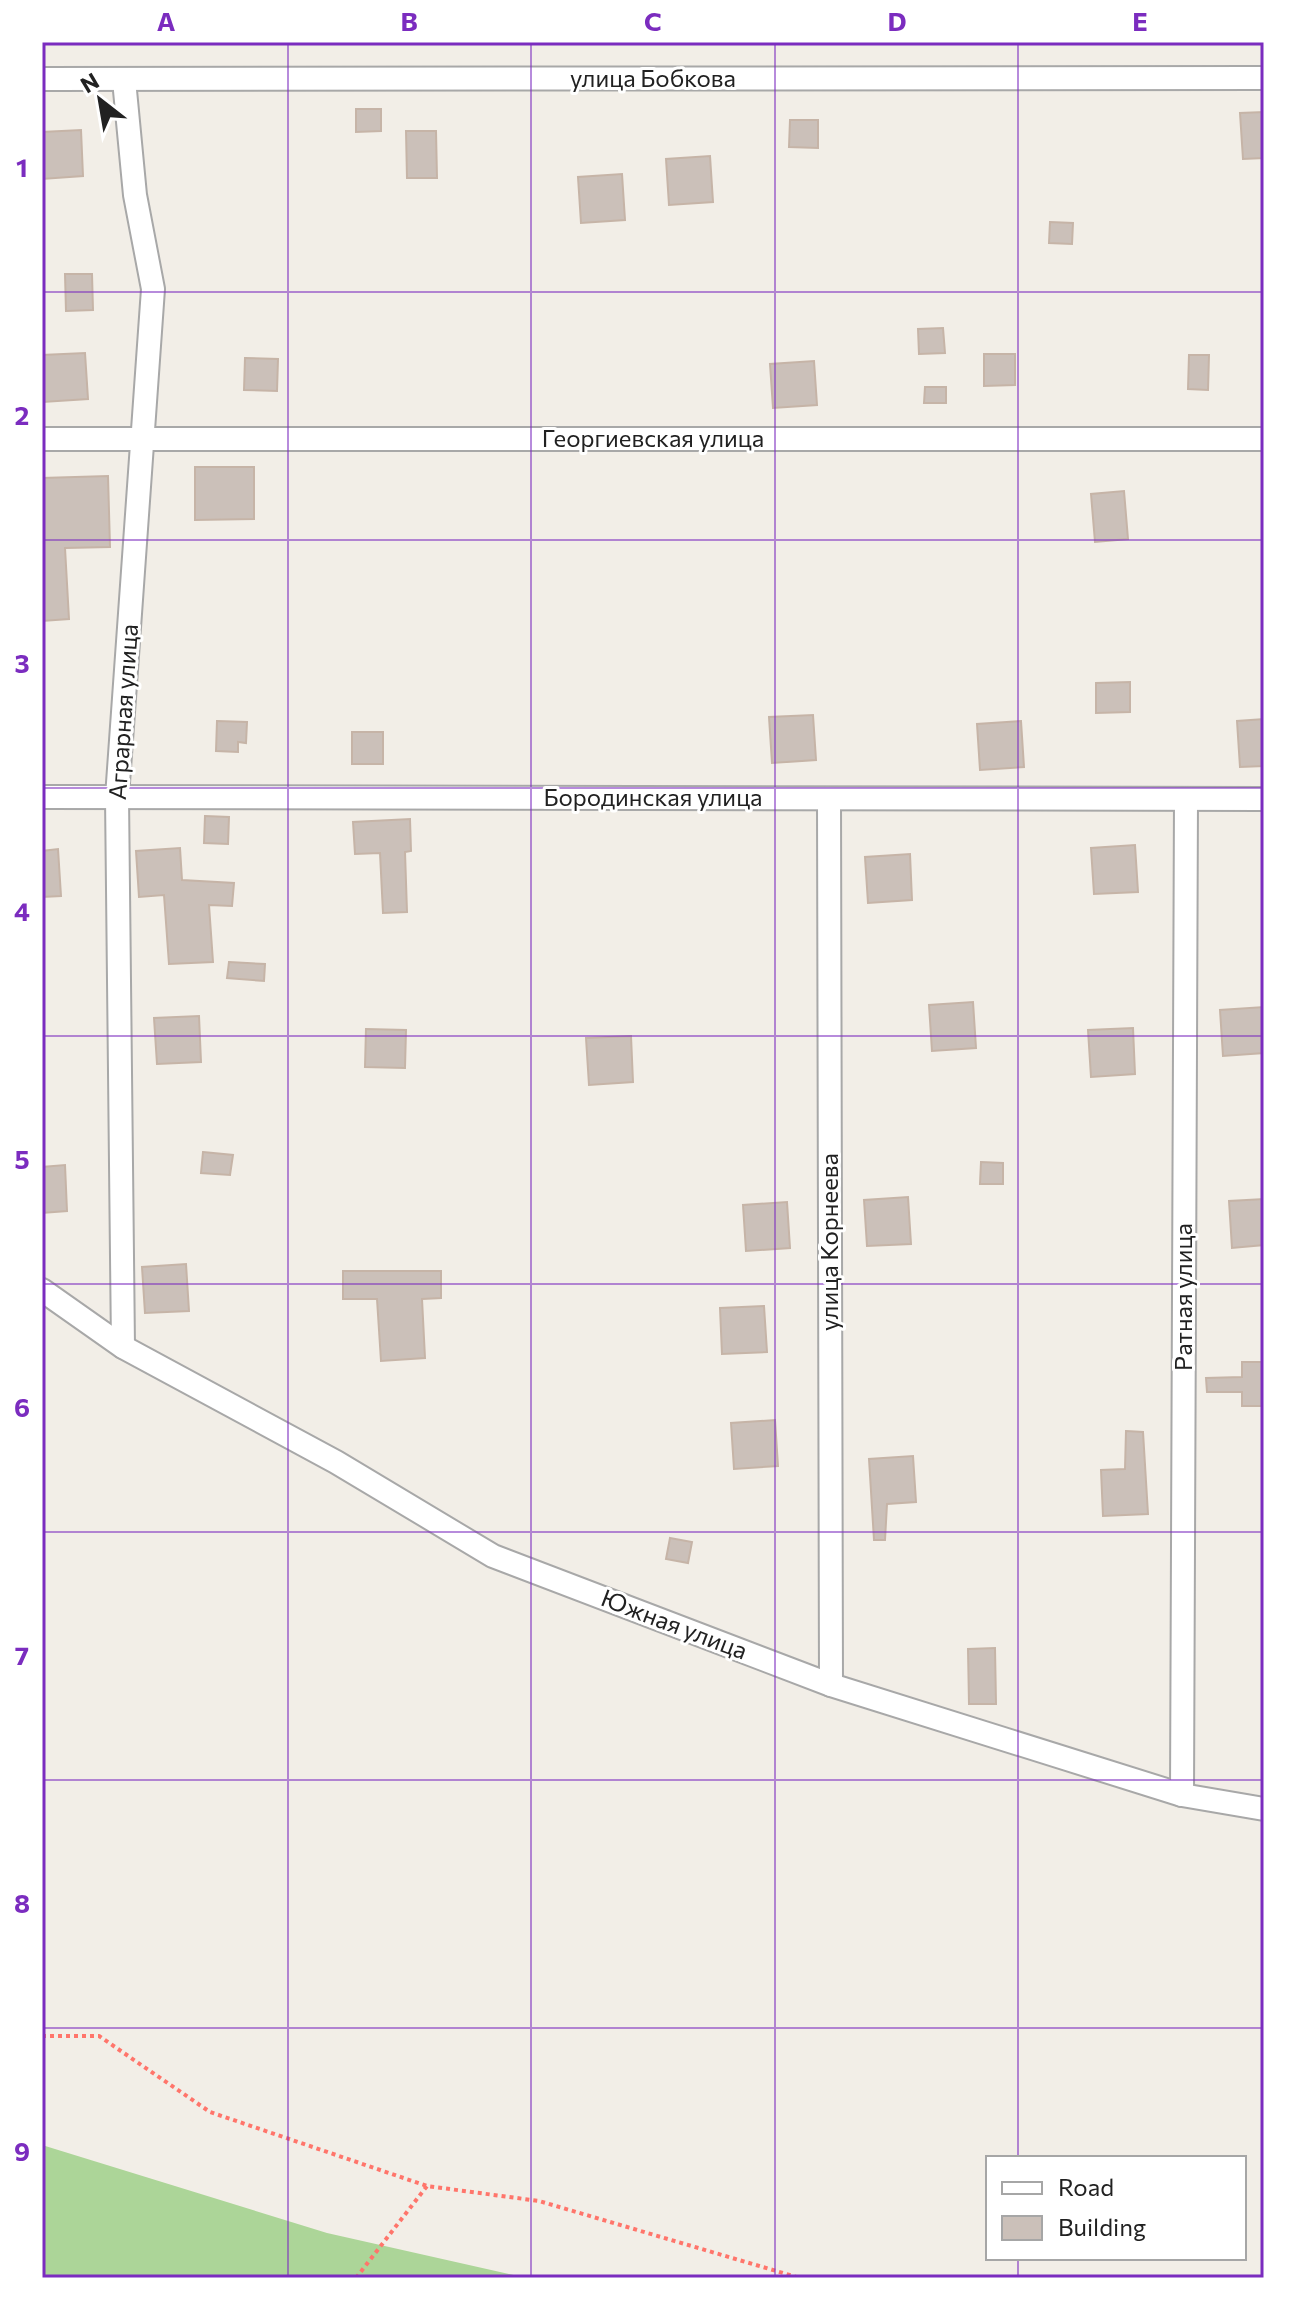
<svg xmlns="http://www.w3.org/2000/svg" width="1306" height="2320" font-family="Commissioner,sans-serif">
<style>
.forest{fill:#acd598}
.building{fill:#cbc0b9;stroke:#c6b4a7;stroke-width:2}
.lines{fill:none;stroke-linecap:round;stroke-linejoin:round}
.minor-casing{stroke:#a8a8a8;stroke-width:26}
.path{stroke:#ff756b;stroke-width:4;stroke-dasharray:4 4;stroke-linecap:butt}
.minor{stroke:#fff;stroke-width:22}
.grid{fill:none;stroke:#7b2cbf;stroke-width:2;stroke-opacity:0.55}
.labels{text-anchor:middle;stroke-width:6;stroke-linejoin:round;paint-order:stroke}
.street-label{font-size:24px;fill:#212121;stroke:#fff}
.neatline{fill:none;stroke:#7b2cbf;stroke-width:3}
.grid-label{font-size:26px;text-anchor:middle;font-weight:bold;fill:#7b2cbf}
</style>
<rect width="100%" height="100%" fill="#f2eee7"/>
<path class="forest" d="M42,2145L327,2233L527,2278H42Z"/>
<g class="building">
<path d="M356,109H381V131L356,132Z"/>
<path d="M1264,112V158L1243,159L1240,113Z"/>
<path d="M790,120H818V148L789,147Z"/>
<path d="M81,130L83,176L42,179V132Z"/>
<path d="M406,131H436L437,178H407Z"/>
<path d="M710,156L713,202L669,205L666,159Z"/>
<path d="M622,174L625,220L581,223L578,177Z"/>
<path d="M1050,222L1073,223L1072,244L1049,243Z"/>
<path d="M65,274H92L93,310L66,311Z"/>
<path d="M943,328L945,353L919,354L918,329Z"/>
<path d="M85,353L88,399L43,402L42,355Z"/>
<path d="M984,354H1015V385L984,386Z"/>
<path d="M1189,355H1209L1208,390L1188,389Z"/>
<path d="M245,358L278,359L277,391L244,390Z"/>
<path d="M814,361L817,405L773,408L770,364Z"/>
<path d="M925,387H946V403H924Z"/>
<path d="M195,467H254V519L195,520Z"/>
<path d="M108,476L110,547L65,548L69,619L42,621V478Z"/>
<path d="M1124,491L1128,539L1095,542L1091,494Z"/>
<path d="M1130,682V712L1096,713V683Z"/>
<path d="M813,715L816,760L772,763L769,717Z"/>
<path d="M1264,719V766L1240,767L1237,721Z"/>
<path d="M217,721L247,722L246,743L238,742V752L216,751Z"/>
<path d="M1021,721L1024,767L980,770L977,724Z"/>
<rect x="352" y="732" width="31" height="32"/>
<path d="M205,816L229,817L228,844L204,843Z"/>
<path d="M410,819L411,851L405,852L407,912L383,913L380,853L355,854L353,822Z"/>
<path d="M1135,845L1138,892L1094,894L1091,848Z"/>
<path d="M180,848L182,880L234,883L232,906L209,905L213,962L169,964L164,895L139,897L136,851Z"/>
<path d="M58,849L61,896L42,897V851Z"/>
<path d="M910,854L912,900L868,903L865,857Z"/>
<path d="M229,962L265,964L264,981L227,978Z"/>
<path d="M973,1002L976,1048L932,1051L929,1005Z"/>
<path d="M1264,1007V1053L1223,1056L1220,1010Z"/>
<path d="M199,1016L201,1062L157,1064L154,1018Z"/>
<path d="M1133,1028L1135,1074L1091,1077L1088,1030Z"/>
<path d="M366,1029L406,1030L405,1068L365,1067Z"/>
<path d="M631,1036L633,1082L589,1085L586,1038Z"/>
<path d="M203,1152L233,1155L230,1175L201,1173Z"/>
<path d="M981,1162L1003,1163V1184H980Z"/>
<path d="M65,1165L67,1211L42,1213V1167Z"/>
<path d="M908,1197L911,1244L867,1246L864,1200Z"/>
<path d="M1264,1199V1245L1232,1248L1229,1201Z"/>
<path d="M787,1202L790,1248L746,1251L743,1205Z"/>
<path d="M186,1264L189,1311L145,1313L142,1267Z"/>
<path d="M343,1271H441V1298L422,1299L425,1358L381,1361L377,1299H343Z"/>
<path d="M764,1306L767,1352L722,1354L720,1308Z"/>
<path d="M1242,1362H1264V1406H1242V1392H1207L1206,1378L1242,1377Z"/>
<path d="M775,1420L778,1466L734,1469L731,1423Z"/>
<path d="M1126,1431L1143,1432L1148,1514L1103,1516L1101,1470L1125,1469Z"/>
<path d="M913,1456L916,1502L887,1504L885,1540H874L869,1459Z"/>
<path d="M670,1538L692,1542L688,1563L666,1559Z"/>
<path d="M995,1648L996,1704H969L968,1649Z"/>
</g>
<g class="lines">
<g class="minor-casing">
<g id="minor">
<path d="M42,79L1264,78"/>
<path d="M42,439H1264"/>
<path d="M42,797L1264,799"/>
<path d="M829,799L831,1685"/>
<path d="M42,1290L123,1347L336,1462L493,1556L831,1685L1182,1795L1264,1809"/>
<path d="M123,1347L117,797L153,289L135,195L124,80"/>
<path d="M1182,1795L1186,799"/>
</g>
</g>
<g class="path">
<path d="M42,2036H99L210,2112L427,2186L539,2201L800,2278"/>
<path d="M356,2278L427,2186"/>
</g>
<use href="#minor" class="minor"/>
</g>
<path class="grid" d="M288,42V2278M531,42V2278M775,42V2278M1018,42V2158M42,292H1264M42,540H1264M42,788H1264M42,1036H1264M42,1284H1264M42,1532H1264M42,1780H1264M42,2028H1264M1018,2258V2278"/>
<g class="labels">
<g class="street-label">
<text x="653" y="87">улица Бобкова</text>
<text x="653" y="447">Георгиевская улица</text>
<text transform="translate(124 712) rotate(-86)" y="8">Аграрная улица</text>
<text x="653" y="806">Бородинская улица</text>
<text transform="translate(830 1242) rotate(-90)" y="8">улица Корнеева</text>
<text transform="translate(1184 1297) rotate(-90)" y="8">Ратная улица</text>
<text transform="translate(674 1625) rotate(21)" y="8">Южная улица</text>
</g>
</g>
<rect width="1306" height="2320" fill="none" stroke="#ffffff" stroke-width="88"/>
<rect x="986" y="2156" width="260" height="104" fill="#ffffff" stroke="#a6a6a6" stroke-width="2"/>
<rect x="1002" y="2182" width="40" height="12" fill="#ffffff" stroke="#a6a6a6" stroke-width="2"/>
<text x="1058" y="2196" font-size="24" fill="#212121">Road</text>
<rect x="1002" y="2216" width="40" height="24" fill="#cbc0b9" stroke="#a6a6a6" stroke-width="2"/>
<text x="1058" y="2236" font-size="24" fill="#212121">Building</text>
<g transform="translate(100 100) rotate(329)" stroke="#ffffff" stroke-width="6" paint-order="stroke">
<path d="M0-6L14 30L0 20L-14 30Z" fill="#212121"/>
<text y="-12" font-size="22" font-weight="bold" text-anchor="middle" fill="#212121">N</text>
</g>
<rect x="44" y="44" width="1218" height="2232" class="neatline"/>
<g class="grid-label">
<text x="166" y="31">A</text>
<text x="409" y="31">B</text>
<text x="653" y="31">C</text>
<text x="897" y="31">D</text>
<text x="1140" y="31">E</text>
<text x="22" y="177">1</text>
<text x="22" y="425">2</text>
<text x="22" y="673">3</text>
<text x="22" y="921">4</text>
<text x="22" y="1169">5</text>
<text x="22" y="1417">6</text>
<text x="22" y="1665">7</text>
<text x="22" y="1913">8</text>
<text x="22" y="2161">9</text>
</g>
</svg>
